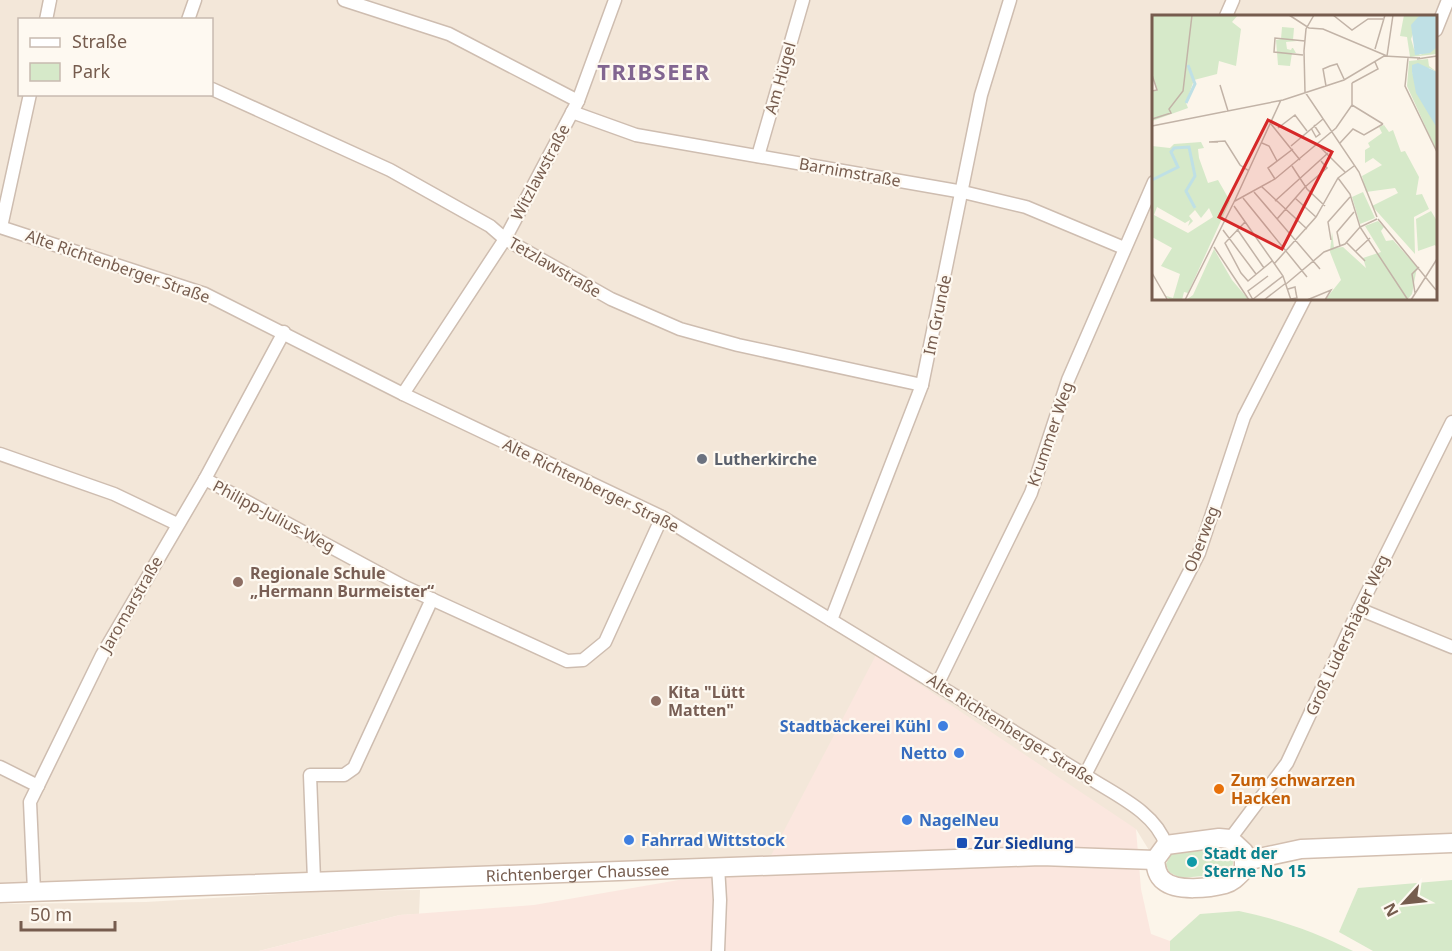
<svg xmlns="http://www.w3.org/2000/svg" width="1452" height="951" font-family="'Noto Sans',sans-serif">
<style>
.residential{fill:#f3e7d9;fill-rule:evenodd}
.commercial{fill:#fbe7df}
.green{fill:#d6e9c9}
.lines{fill:none;stroke-linecap:round;stroke-linejoin:round}
.street-casing{stroke:#cebdb0;stroke-width:15}
.secondary-casing{stroke:#d3bfb0;stroke-width:21}
.street{stroke:#fff;stroke-width:12}
.secondary{stroke:#fff;stroke-width:18}
.worship-dot{fill:#6b7280;stroke:#fef9f1;stroke-width:2}
.education-dot{fill:#8d6e63;stroke:#fef9f1;stroke-width:2}
.shop-dot{fill:#3f7fe0;stroke:#fef9f1;stroke-width:2}
.food-dot{fill:#e8710a;stroke:#fef9f1;stroke-width:2}
.transit-dot{fill:#1a4fb4;stroke:#fef9f1;stroke-width:2}
.culture-dot{fill:#0f9aa8;stroke:#fef9f1;stroke-width:2}
.labels{text-anchor:middle;stroke-width:4.5;stroke-linejoin:round;paint-order:stroke}
.street-label{font-size:16px;fill:#765c4e;stroke:#fef9f1}
.worship-label{font-size:16px;font-weight:bold;fill:#5b616d;stroke:#fef9f1;text-anchor:start}
.education-label{font-size:16px;font-weight:bold;fill:#785e54;stroke:#fef9f1;text-anchor:start}
.shop-label{font-size:16px;font-weight:bold;fill:#366cbe;stroke:#fef9f1;text-anchor:end}
.food-label{font-size:16px;font-weight:bold;fill:#c56008;stroke:#fef9f1;text-anchor:start}
.transit-label{font-size:16px;font-weight:bold;fill:#164399;stroke:#fef9f1;text-anchor:start}
.culture-label{font-size:16px;font-weight:bold;fill:#0d838f;stroke:#fef9f1;text-anchor:start}
.district-label{font-size:22px;font-weight:bold;letter-spacing:1.5px;fill:#826691;stroke:#fef9f1}
.inset-river{fill:none;stroke:#bfe0e5;stroke-width:3}
.inset-road{fill:none;stroke:#c2b3a7;stroke-width:1.5}
.view{fill:#d62828;fill-opacity:0.15;stroke:#d62828;stroke-width:3}
.inset-edge{fill:none;stroke:#765c4e;stroke-width:3}
</style>
<rect width="100%" height="100%" fill="#fcf5ea"/>
<g class="residential">
<path d="M0,0H1452V843L1261,857L1238,844L1155,860L1136,829L766,865L0,893ZM1154,16H1436V298H1154ZM20,20H212V94H20Z"/>
<path d="M420,890L419,914L400,915L259,951H0V904L146,902L331,891Z"/>
</g>
<path class="commercial" d="M876,655L1136,829L1141,889L1151,934L1170,941V951H259L400,915L534,905L766,865Z"/>
<g class="green">
<path d="M1219,847C1234,850 1238,863 1227,874L1180,878L1169,872L1166,864L1172,852Z"/>
<path d="M1452,880V951H1373L1339,932L1358,888Z"/>
<path d="M1239,911C1279,919 1317,933 1353,951H1170V941L1200,914Z"/>
</g>
<g class="lines">
<g class="street-casing">
<g id="street">
<path d="M344,0L449,34L578,101"/>
<path d="M1226,16L1233,0"/>
<path d="M46,20L50,0"/>
<path d="M188,20L195,0"/>
<path d="M1436,30L1448,0"/>
<path d="M212,89L390,170L490,226L505,239L611,299L680,329L738,345L922,385"/>
<path d="M572,112L636,135L963,192L1026,207L1124,248"/>
<path d="M758,156L803,0"/>
<path d="M0,227L205,294L403,394L662,517L1085,775C1113,794 1155,811 1166,845"/>
<path d="M1,227L30,94"/>
<path d="M403,394L505,239L578,101L615,0"/>
<path d="M0,454L114,494L177,524"/>
<path d="M205,479L403,586L567,661L583,660L605,642L662,517"/>
<path d="M1359,609L1452,647"/>
<path d="M831,620L922,385L981,95L1010,0"/>
<path d="M938,683L1031,493L1068,380L1154,182"/>
<path d="M0,767L38,786"/>
<path d="M1085,775L1199,553L1244,417L1305,298"/>
<path d="M1230,839L1287,763L1359,609L1452,422"/>
<path d="M314,880L310,775H344L354,768L432,599"/>
<path d="M34,891L30,802L102,655L205,479L284,332"/>
<path d="M718,951L720,900L718,866"/>
</g>
</g>
<g class="secondary-casing">
<g id="secondary">
<path d="M1219,838L1230,839L1244,852V870C1238,876 1233,882 1225,884C1210,888 1177,892 1164,881C1157,876 1156,868 1155,860L1166,845Z"/>
<path d="M1245,861L1301,849L1452,843"/>
<path id="s1" d="M0,893L1041,856L1155,860"/>
</g>
</g>
<use href="#street" class="street"/>
<use href="#secondary" class="secondary"/>
</g>
<circle class="worship-dot" cx="702" cy="459" r="6"/>
<g class="education-dot">
<circle cx="238" cy="582" r="6"/>
<circle cx="656" cy="701" r="6"/>
</g>
<g class="shop-dot">
<circle cx="943" cy="726" r="6"/>
<circle cx="959" cy="753" r="6"/>
<circle cx="907" cy="820" r="6"/>
<circle cx="629" cy="840" r="6"/>
</g>
<circle class="food-dot" cx="1219" cy="789" r="6"/>
<rect class="transit-dot" x="956" y="837" width="12" height="12" rx="3"/>
<circle class="culture-dot" cx="1192" cy="862" r="6"/>
<g class="labels">
<g class="street-label">
<text transform="translate(780 78) rotate(-74)" y="6">Am Hügel</text>
<text transform="translate(540 172) rotate(-62)" y="6">Witzlawstraße</text>
<text transform="translate(850 172) rotate(10)" y="6">Barnimstraße</text>
<text transform="translate(118 266) rotate(19)" y="6">Alte Richtenberger Straße</text>
<text transform="translate(555 267) rotate(30)" y="6">Tetzlawstraße</text>
<text transform="translate(937 315) rotate(-78)" y="6">Im Grunde</text>
<text transform="translate(1050 434) rotate(-71)" y="6">Krummer Weg</text>
<text transform="translate(591 485) rotate(26)" y="6">Alte Richtenberger Straße</text>
<text transform="translate(274 516) rotate(28)" y="6">Philipp-Julius-Weg</text>
<text transform="translate(1201 539) rotate(-69)" y="6">Oberweg</text>
<text transform="translate(131 604) rotate(-60)" y="6">Jaromarstraße</text>
<text transform="translate(1347 635) rotate(-65)" y="6">Groß Lüdershäger Weg</text>
<text transform="translate(1011 729) rotate(32)" y="6">Alte Richtenberger Straße</text>
<text dy="6" stroke="none"><textPath href="#s1" startOffset="578">Richtenberger Chaussee</textPath></text>
</g>
<g class="worship-label">
<text x="714" y="465">Lutherkirche</text>
</g>
<g class="education-label">
<text x="250" y="579">Regionale Schule<tspan x="250" dy="18">„Hermann Burmeister“</tspan></text>
<text x="668" y="698">Kita "Lütt<tspan x="668" dy="18">Matten"</tspan></text>
</g>
<g class="shop-label">
<text x="931" y="732">Stadtbäckerei Kühl</text>
<text x="947" y="759">Netto</text>
<text x="919" y="826" text-anchor="start">NagelNeu</text>
<text x="641" y="846" text-anchor="start">Fahrrad Wittstock</text>
</g>
<g class="food-label">
<text x="1231" y="786">Zum schwarzen<tspan x="1231" dy="18">Hacken</tspan></text>
</g>
<g class="transit-label">
<text x="974" y="849">Zur Siedlung</text>
</g>
<g class="culture-label">
<text x="1204" y="859">Stadt der<tspan x="1204" dy="18">Sterne No 15</tspan></text>
</g>
<g class="district-label">
<text x="654" y="80">TRIBSEER</text>
</g>
</g>
<g transform="translate(1152 15)">
<rect width="285" height="285" fill="#fcf5ea"/>
<path d="M0,0H86L80,7L89,14L84,51L67,46L65,59L42,65L34,88L36,93L0,106V77L5,75L0,58ZM252,0H268L259,24L262,34L268,40L285,32V39L258,42L255,22L248,21ZM130,12L142,13L141,25L145,26L134,27L135,34L139,35L140,33H144H141L144,38H140L138,51L126,50L124,25L129,24ZM276,44L277,51L285,57L277,53L260,57L285,113V137L255,71L257,46ZM232,110L237,117L241,115L249,137L253,136L267,162L264,180L270,179L277,194L262,202L263,239L220,191L246,178L243,173L214,177L210,161L230,150L221,143L213,148V135L218,132L216,128L230,118L227,112ZM49,127L52,133L46,134L47,143L56,168L66,165L78,186L36,278L32,277L30,285H19L11,280L21,283L28,259L9,251L20,233L0,222V131L18,133L22,129ZM5,192L33,208L38,205L36,211L41,206L37,201L43,195L49,203L57,193L61,202L36,218L2,200ZM211,177L223,203L208,209L200,182ZM279,196L285,206V233L283,230L266,236L264,204ZM226,206L232,212L229,216L234,226L241,225L265,252L260,279L255,285H173L189,265L178,237L180,217L182,233L191,232L214,253L211,243L229,237L213,211ZM62,234L80,265L97,285H34L41,280Z" fill="#d6e9c9" fill-rule="evenodd"/>
<path d="M268,0H285V32L278,38L263,40L259,10ZM266,48L285,57V113L264,78L260,57V50Z" fill="#bfe0e5"/>
<path class="inset-river" d="M34,88L43,69L36,50M0,165L26,152L19,137L22,133L37,132L43,161L34,176L43,193"/>
<path class="inset-road" d="M137,0L157,13L171,14L235,41M162,0L154,14L152,36L153,77L207,157L225,202M181,0L200,15L216,4H231M223,34L233,0M151,40L122,37L123,23L153,26M235,41L241,0M256,43L253,71L285,137M265,44L285,41M200,68L226,54L223,47M68,70L76,96M174,71L171,54L178,51L185,49L192,64M0,76L5,75L0,60M200,90L231,109M0,104L19,98L17,94L31,76L40,0M119,109L148,145M0,111L131,85L192,65L232,41L268,43M126,113L143,100L155,116M159,113L164,122L168,119L162,110M66,127H57L73,126L88,150L97,156M110,128L117,131L125,146M188,128L201,114L212,120L231,109M165,129L193,157M139,131L171,104M140,151L155,174L173,191M186,163L198,179L208,212L256,285M123,164L116,153L141,134M110,172L155,214M153,172L175,153L169,146M102,177L168,254M91,183L155,262M143,183L164,202M83,185L129,85M83,186L123,164L184,113L200,90V68M123,186L176,138M82,191L131,261L139,285M125,204L153,172M226,204L284,275M93,207L73,228L89,258L96,266L120,246M85,214L112,253M71,215L104,259M179,225L176,207L198,182M195,228L213,246M188,231L185,217L202,197M62,232L97,285M204,236L218,223M122,249L164,202L186,163L202,151M0,258L15,284M134,269L172,237L193,229L208,212L225,204M136,274L143,272L144,278L145,283L139,284M263,278L260,259L267,252M33,285L83,185M100,285L131,261M101,285L96,276L116,261M112,285L134,268M155,285L179,275L173,285M259,285L285,244"/>
<path class="view" d="M116,105L180,137L130,234L67,202Z"/>
<rect width="285" height="285" class="inset-edge"/>
</g>
<rect x="18" y="18" width="195" height="78" fill="#fef9f1" stroke="#c8bab0" stroke-width="1.5"/>
<rect x="30" y="38" width="30" height="9" fill="#ffffff" stroke="#c8bab0" stroke-width="1.5"/>
<text x="72" y="48" font-size="18" fill="#765c4e">Straße</text>
<rect x="30" y="63" width="30" height="18" fill="#d6e9c9" stroke="#c8bab0" stroke-width="1.5"/>
<text x="72" y="78" font-size="18" fill="#765c4e">Park</text>
<g transform="translate(1404 903) rotate(243)" stroke="#fef9f1" stroke-width="4.5" paint-order="stroke">
<path d="M0-4.5L10 22L0 15L-10 22Z" fill="#765c4e"/>
<text y="-9" font-size="16" font-weight="bold" text-anchor="middle" fill="#765c4e">N</text>
</g>
<path d="M21 921v9h94v-9" fill="none" stroke="#765c4e" stroke-width="3"/>
<text x="30" y="921" font-size="18" fill="#765c4e" stroke="#fef9f1" stroke-width="4.5" paint-order="stroke">50 m</text>
</svg>
